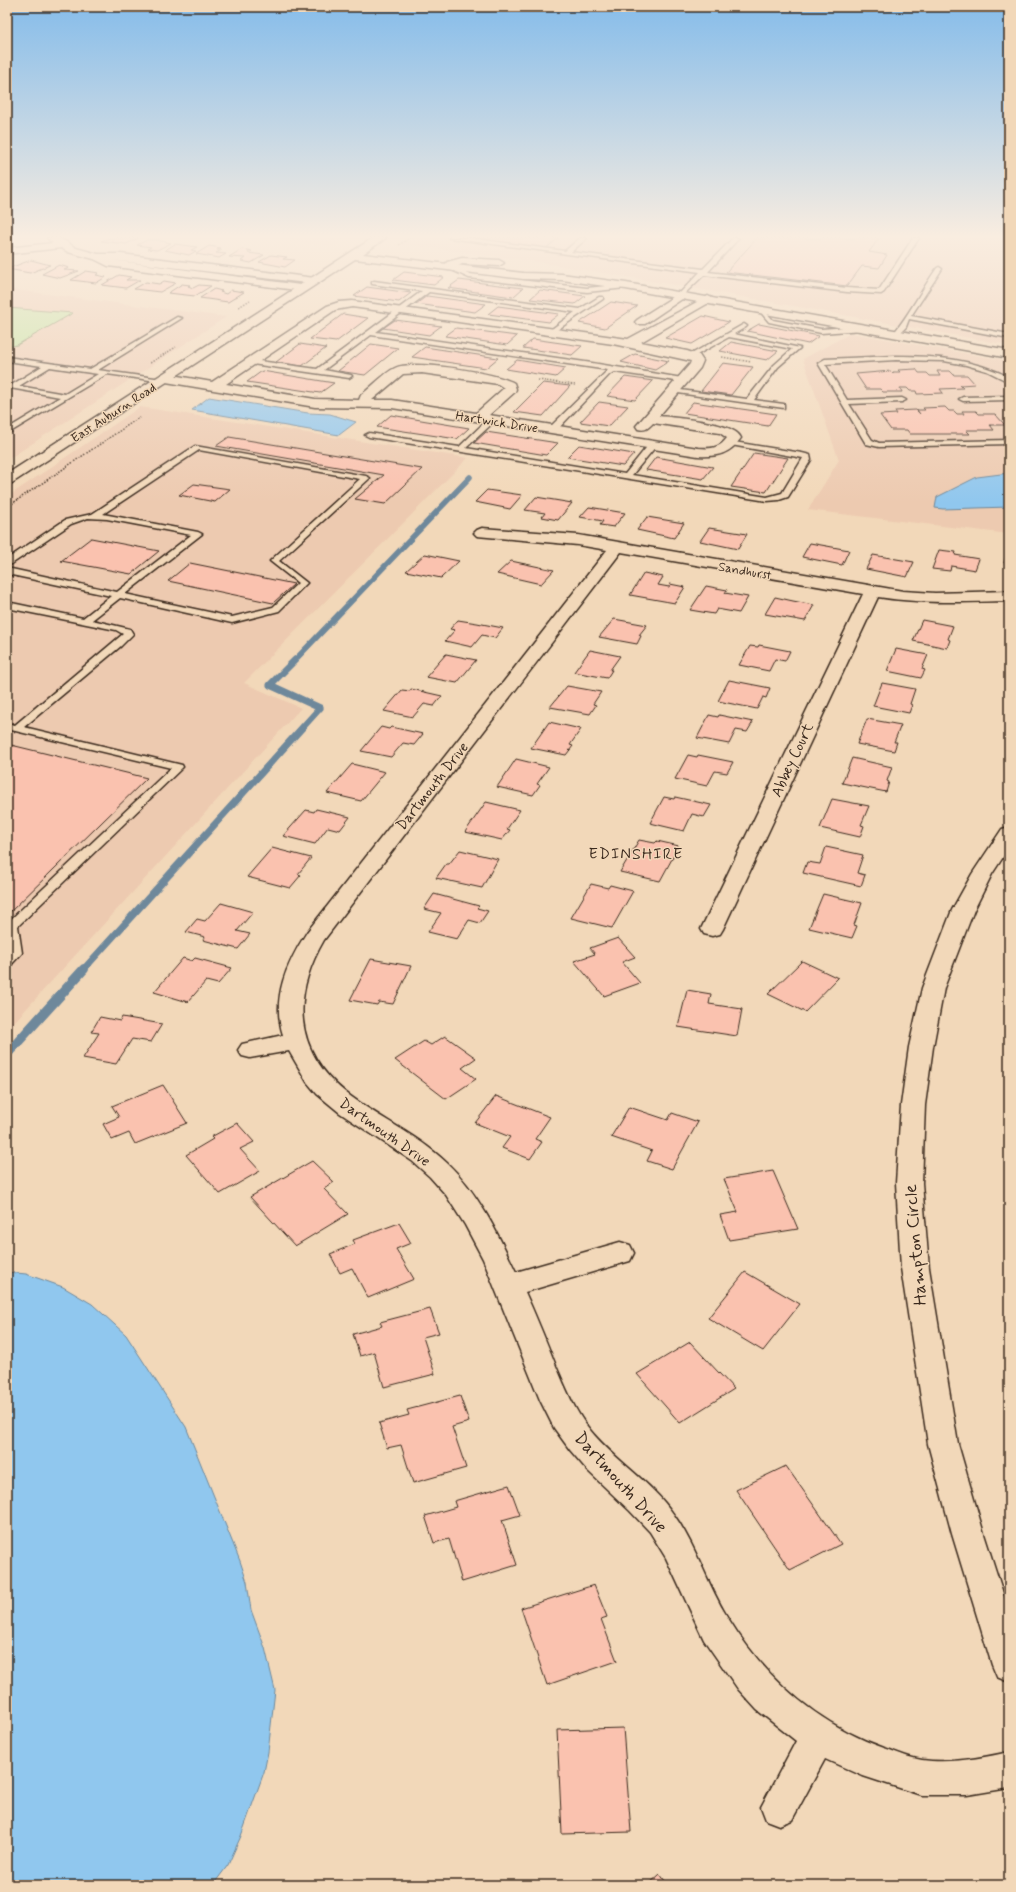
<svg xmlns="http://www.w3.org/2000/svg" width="1016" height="1892" font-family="Mynerve,sans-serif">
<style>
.built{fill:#edcab0}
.green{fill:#bfe59f;stroke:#7d885e}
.water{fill:#90c7ee;stroke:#6e889b}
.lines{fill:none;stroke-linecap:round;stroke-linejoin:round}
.stream-far2{stroke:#6e889b;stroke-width:5.5}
.stream-far1{stroke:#6e889b;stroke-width:7}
.stream{stroke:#6e889b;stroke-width:10}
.building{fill:#fac2af;stroke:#3b2a1e}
.lane-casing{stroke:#3b2a1e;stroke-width:3}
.street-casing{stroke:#3b2a1e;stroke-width:3}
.secondary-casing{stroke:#3b2a1e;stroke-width:3}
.path{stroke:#3b2a1e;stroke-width:1.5;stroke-dasharray:1.5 1.5;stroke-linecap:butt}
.lane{fill:#f2d8b9;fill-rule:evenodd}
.street{fill:#f2d8b9;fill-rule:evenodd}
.secondary{fill:#f2d8b9;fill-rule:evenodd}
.labels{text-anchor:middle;stroke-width:3;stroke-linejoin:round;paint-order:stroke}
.far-street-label{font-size:13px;fill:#3b2a1e;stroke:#f2d8b9}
.street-label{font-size:15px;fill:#3b2a1e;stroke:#f2d8b9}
.neighbourhood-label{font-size:16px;letter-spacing:1px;fill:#3b2a1e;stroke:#f2d8b9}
.near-street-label{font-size:18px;fill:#3b2a1e;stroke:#f2d8b9}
</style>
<rect width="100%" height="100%" fill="#f2d8b9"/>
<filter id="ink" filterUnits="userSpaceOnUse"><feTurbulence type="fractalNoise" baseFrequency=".025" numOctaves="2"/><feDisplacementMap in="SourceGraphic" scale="8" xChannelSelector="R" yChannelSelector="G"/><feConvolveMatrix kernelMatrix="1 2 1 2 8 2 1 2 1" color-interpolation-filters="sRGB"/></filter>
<g filter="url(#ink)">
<g class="built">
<path d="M274,238H346L334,246Z"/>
<path d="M412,238H1009V345L704,290L544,263L403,244Z"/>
<path d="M7,289L226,317L7,460Z"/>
<path d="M851,333L1009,361V534L808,510L839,460L803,359Z"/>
<path d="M140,407L468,458L244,683L301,708L7,1030V497Z"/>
</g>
<path class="green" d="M7,308L73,313L17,345L7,347Z"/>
<g class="water">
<path d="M209,397L308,413L330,414L356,422L339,435L192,410Z"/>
<path d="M1009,473V507L943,509L935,508L937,497L977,477Z"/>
<path d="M7,1272L26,1274L63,1287L92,1304L126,1335L186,1427L240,1561L247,1582L251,1610L265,1648L275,1690L268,1752L264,1772L241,1836L228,1865L213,1885H7Z"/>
</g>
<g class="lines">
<path class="stream-far2" d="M294,661L470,477"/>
<path class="stream-far1" d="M83,970L320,708L270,685L295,660"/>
<path class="stream" d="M7,1054L84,969"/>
</g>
<g class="building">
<path d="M110,238H139L126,244L101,241Z"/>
<path d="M469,238H559L546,248Z"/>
<path d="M757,238H879L869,252L887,255L879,268L862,266L847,286L726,272Z"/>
<path d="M147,240H157L171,243L157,250L147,249L151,247L137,245Z"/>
<path d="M175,244L197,247L191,250L196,251L189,255L165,250Z"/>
<path d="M209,246L221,248L217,250H222L216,253L226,254L219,258L196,254Z"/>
<path d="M242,249L252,251L248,253L264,255L251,263L241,261L245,258L229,257Z"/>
<path d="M271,255L287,257L283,259L295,260L285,267L259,262Z"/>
<path d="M31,260L50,265L30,273L7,269Z"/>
<path d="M59,265L69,268L64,270L79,271L60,278L42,274Z"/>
<path d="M86,271L99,273L96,275L106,277L96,283L71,280Z"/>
<path d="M404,272L444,277L434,285L393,280Z"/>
<path d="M119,275L131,277L126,280H140L126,288L102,285Z"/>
<path d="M459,280L523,288L513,297L448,288Z"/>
<path d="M164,281L176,283L160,292L134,289L146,282L159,284Z"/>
<path d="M182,284L190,285L188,286L193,288L199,285L211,286L195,296L168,293Z"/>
<path d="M367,287L411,293L399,302L354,296Z"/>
<path d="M214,289L222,291L220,292L226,294L231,290L244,292L228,302L200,298Z"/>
<path d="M540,290L585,296L575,304L530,299Z"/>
<path d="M427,296L486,304L475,312L416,304Z"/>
<path d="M611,302L637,306L605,328L579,323Z"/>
<path d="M498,306L559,314L549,322L488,314Z"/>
<path d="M343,314L368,318L336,342L310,339Z"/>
<path d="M703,316L729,322L692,344L665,338Z"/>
<path d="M395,320L441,326L429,335L383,328Z"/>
<path d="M759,324L819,336L808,344L747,331Z"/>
<path d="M456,328L517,336L507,345L445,336Z"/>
<path d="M533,339L582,346L572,355L523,348Z"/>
<path d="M731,342L778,351L767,360L720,351Z"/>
<path d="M300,344L326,348L302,366L276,362Z"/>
<path d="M371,344L398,348L365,375L338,371Z"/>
<path d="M425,347L498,358L486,368L412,357Z"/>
<path d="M635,354L669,361L655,370L621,362Z"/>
<path d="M517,360L566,368L556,377L506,369Z"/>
<path d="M723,363L753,367L731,395L701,391Z"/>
<path d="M916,369L919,373H927L930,376H940L937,371H950L954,375H967L975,384L960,385L963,388L940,389L943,393L917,394L916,391H910L907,388H900L902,392H883L880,389H866L856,374L891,371L894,374L893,372H900L898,370Z"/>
<path d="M262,371L334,383L320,393L247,382Z"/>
<path d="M625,377L653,381L635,400L607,396Z"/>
<path d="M543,383L570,386L543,416L514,412Z"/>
<path d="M599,402L628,406L609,426L580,422Z"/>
<path d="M693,402L776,414L768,426L684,413Z"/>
<path d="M945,407L949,411H954L957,414H964L962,411H976L979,414H995L1005,425H990L994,430H966L970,434H910L907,430H891L880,415L897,414L895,411L916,410L920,414L917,410H925L923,408Z"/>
<path d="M391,415L469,428L457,439L377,427Z"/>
<path d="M486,432L558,443L546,455L474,443Z"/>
<path d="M229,437L422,469L385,504L355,499L384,475L216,446Z"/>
<path d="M579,445L634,454L623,466L567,457Z"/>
<path d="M754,453L788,458L766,492L731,487Z"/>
<path d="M656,457L713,467L703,479L646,470Z"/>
<path d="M194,484L230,489L215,502L179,495Z"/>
<path d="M487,490L522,495L510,509L475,502Z"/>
<path d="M536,497L572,503L558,520L542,517L545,513L525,510Z"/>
<path d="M589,507L625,513L614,527L600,525L603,521L580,517Z"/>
<path d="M647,517L684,523L674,538L637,530Z"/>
<path d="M709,528L747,534L738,549L700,541Z"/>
<path d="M91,538L159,551L131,574L61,561Z"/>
<path d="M810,543L849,550L842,565L802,557Z"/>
<path d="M1008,549H1009V564L1004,563Z"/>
<path d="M939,550L956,552L955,555L979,559L975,570L951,566L950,571L932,569Z"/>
<path d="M425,554L459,561L441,578L406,571Z"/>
<path d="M873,555L914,562L907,577L866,569Z"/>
<path d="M511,561L554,570L541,584L497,574Z"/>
<path d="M190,563L294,584L273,603L168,581Z"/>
<path d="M644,573L663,577L658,585L669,587L670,584L685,587L675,603L630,595Z"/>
<path d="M706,586L727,590L725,593L748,597L739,613L717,609L714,614L690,610Z"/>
<path d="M775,597L793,601L814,605L805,621L765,614Z"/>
<path d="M614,619L647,625L639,635L641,636L637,644L599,637Z"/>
<path d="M458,620L477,623L503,628L495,638L482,635L472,647L445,641L455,630L450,629Z"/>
<path d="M922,620L953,626L948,639L950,640L947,648L913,641Z"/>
<path d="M759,645L790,651L785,661L775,659L769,671L739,665L750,646L758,647Z"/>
<path d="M896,649L928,655L922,669L925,670L921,678L887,671Z"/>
<path d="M590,650L620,656L610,670H612L607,678L574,672Z"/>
<path d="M446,654L476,660L457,683L426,677Z"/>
<path d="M729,680L770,688L766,698L763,697L757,709L718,701Z"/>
<path d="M882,683L915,689L910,704L912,705L909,713L873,706Z"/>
<path d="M567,686L601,692L593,704L596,705L590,714L550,707Z"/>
<path d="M411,689L442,696L434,706L424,704L413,717L384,711L402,690L410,691Z"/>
<path d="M709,715L718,717L719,715L753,722L747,732L736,730L729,744L697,738Z"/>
<path d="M867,719L901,725L894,742H897L894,751L857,744Z"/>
<path d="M549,722L581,729L570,745L573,746L566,755L531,748Z"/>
<path d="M381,727L389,729L391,727L423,734L414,745L403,743L391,757L361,751Z"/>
<path d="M7,744L147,778L7,915Z"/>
<path d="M688,755L697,757L698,755L733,762L727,773L715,771L707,786L675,779Z"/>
<path d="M852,758L892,767L887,781L889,782L886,792L842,783Z"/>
<path d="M516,759L549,767L537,784L540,785L533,795L497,787Z"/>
<path d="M352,764L385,772L361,801L327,793Z"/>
<path d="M664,797L674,799L675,797L711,805L704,817L692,814L684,831L650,823Z"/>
<path d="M832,799L869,806L861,825L864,826L860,837L820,828Z"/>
<path d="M486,802L520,810L507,829L510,830L502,840L465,832Z"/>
<path d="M316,809L350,817L340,830L328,827L315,844L283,836L306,810L314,812Z"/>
<path d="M639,840L655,843L657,841L679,846L660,881L620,872Z"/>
<path d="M826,847L863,855L857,873L865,875L861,886L803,873L807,862L820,864Z"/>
<path d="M272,848L311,858L298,874L301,875L290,888L247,877Z"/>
<path d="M460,850L498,859L482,888L436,878L446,864H449Z"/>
<path d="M591,884L608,888L610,885L633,891L612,928L571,918Z"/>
<path d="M434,894L479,906L477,908L488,911L480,923L469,920L457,939L428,932L441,913L424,909Z"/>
<path d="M823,894L862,903L854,925L857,926L852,938L809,928Z"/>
<path d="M221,903L253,912L237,931L250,934L238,949L203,940L205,937L186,932L197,919L205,921Z"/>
<path d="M618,938L635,957L622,962L640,983L604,996L574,961L595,954L590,948Z"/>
<path d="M183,958L192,961L195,958L232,968L218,984L206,981L188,1002L154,992Z"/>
<path d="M371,959L411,966L393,1004L379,1002L377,1005L350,1000Z"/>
<path d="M802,961L838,978L805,1012L768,994Z"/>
<path d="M687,990L711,994L709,1004L742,1009L737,1036L678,1027Z"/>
<path d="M100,1017L120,1021L122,1017L162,1024L151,1042L132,1039L116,1064L83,1058L99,1033L91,1032Z"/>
<path d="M445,1036L476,1058L462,1068L476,1079L446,1099L395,1060L424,1041L431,1045Z"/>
<path d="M163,1085L187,1123L135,1144L129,1133L112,1140L103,1124L119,1117L112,1106Z"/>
<path d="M496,1096L550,1117L535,1139L542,1142L530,1159L502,1148L510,1137L475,1123Z"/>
<path d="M629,1107L668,1120L672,1113L698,1122L672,1169L647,1161L652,1151L611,1137Z"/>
<path d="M237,1123L254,1142L240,1149L260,1171L220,1194L186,1155L213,1139L211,1137Z"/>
<path d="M312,1161L334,1182L324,1189L348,1214L295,1246L250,1197Z"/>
<path d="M773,1171L798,1229L729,1240L720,1215L738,1212L724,1179Z"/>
<path d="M399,1223L411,1243L396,1249L414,1279L368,1298L352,1268L340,1273L330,1254L355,1244L353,1240Z"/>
<path d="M745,1272L800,1304L763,1351L708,1318Z"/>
<path d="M430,1309L439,1333L423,1337L435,1374L384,1387L374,1352L360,1356L353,1334L382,1326L380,1322Z"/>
<path d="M690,1342L734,1389L680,1423L637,1374Z"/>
<path d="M460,1396L469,1422L452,1427L466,1468L413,1483L401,1445L387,1448L379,1423L409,1415L407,1410Z"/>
<path d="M786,1466L841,1544L790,1570L736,1490Z"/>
<path d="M509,1485L520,1515L502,1520L517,1565L462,1582L449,1539L434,1543L425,1516L456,1507L454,1501Z"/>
<path d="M594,1585L607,1617L601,1619L617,1661L547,1685L521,1608Z"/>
<path d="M623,1728L631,1832L562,1834L557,1730Z"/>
<path d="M660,1874L668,1885H648Z"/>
</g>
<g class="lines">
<g class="lane-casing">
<g id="lane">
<path d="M449,238H468L565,251L580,238H587L571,252L703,269L733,238H739L708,272L847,288L879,290L913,238H919L884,292L881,294L847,292L704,275L681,297L678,295L679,294L700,272Z"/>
<path d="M449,265L470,274L587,288L626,284L629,286L626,288L587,292L469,278L447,268L446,267Z"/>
<path d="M939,267L942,269L911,316L1009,334V338L909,319L906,327L898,335H894L893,334C909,315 922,289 937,268Z"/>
<path d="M374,281L580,309L599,297H603V299L551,334L549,333V331L575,312L429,292L376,332L592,363L682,378L685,380L682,382L615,372L610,374L556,431H550V427L608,370L371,335L324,370L351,375L352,376L349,378L252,364L249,362L252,360L317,369L422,291L372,284V282Z"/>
<path d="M761,307L773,320L821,329L863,326L866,328L863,330L821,333L769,322L758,309Z"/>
<path d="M177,317L182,318L98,370L162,379L164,380V382L107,374L7,434V429L60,397L10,388V386L42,366L7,361V357L90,369ZM50,367L98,374L65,394L19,386Z"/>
<path d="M744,324L747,326L746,327L734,334L800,348L778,367L754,400L784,404V408L671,392V390L673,389L747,399L774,365L792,349L729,337L693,357L688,356Z"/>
<path d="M896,356C936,356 973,359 1009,377V382L987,371L966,365L944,361L896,360L825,364L847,400L902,398L906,400L902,402L849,404L872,440L879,443L1009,440V444L879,447L866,444L818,363L825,359Z"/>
<path d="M1009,396V400L963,401L959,399L963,397Z"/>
<path d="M489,418L496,420L466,448L625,474L650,443H653L657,445L632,475L767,497L782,493L803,458L731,445L727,443L728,441L802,453L810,455L811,460L788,497L779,500L767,501L369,437L365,435L369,433L459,447Z"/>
<path d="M195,446L366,476L370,478L279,561L307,583L279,611L232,623L120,598L92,620L130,629L133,634L121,646L24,727L182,765L183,767L18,926L22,953L11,965L7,966V955L10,952L7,932L8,922L171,768L7,729V723L15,725L123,634L116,630L7,608V602L83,618L111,596L7,574V568L117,592L191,535L107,519L88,518L71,524L10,565L7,566V559L65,520L92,514ZM199,450L360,479L270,561L298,583L273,607L232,617L125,594L202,534L198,532L103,514Z"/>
</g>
</g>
<g class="street-casing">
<g id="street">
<path d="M47,238H60L76,248L98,254H121L315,278L320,281L315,284L111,260L308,286L310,288L304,291L108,266L94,259L68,252L61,248L7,254V248L53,243Z"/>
<path d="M462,258L499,260L504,263L499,266L462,264L449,270L444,267L447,262Z"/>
<path d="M681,292L687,295L685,297L645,324H637L635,322L637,320Z"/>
<path d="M708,296L714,299L712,301L641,342L687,351L699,355L703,361L700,368L659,416C676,418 735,422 741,438C730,454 717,457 698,456L392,408L315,407L166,382L162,381L160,378L162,375L166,374L212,382L327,306L339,302L352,301L628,339ZM352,307L613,344L691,361L690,364L636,426L638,429C646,431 648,428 653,423L720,433L727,438C719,449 710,449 698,448L489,415L515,392L516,389L514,383C497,373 413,359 395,368C384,373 371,388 361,395L359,400L315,399L226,384L335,310ZM422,373L498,384L504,388L476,413L392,400H372L403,374Z"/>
<path d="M482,528L578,535L903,591L935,593L1009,591V601C965,602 922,604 878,597L723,929L720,934L712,936L704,934L701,929L863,594L621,552L324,940C292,995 293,1049 345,1092C378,1118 417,1134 447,1163C478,1192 498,1234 516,1272L620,1242L630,1245L634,1253L630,1261L525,1292C536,1316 546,1341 556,1366C566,1389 574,1410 590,1430C615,1461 652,1482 674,1515C697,1547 707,1585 728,1618C765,1678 817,1724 884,1748C896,1752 909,1758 922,1760C950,1764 982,1758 1009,1752V1788L967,1795H921L863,1776L825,1759L792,1820L779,1825L766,1820L761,1807L796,1741L757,1710L738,1689L704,1640L666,1558L650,1532L630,1511L588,1471L570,1450L554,1428L540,1400L483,1259L465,1225L446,1195L430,1177L412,1161L340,1113L317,1094L307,1082L289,1051L250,1058L242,1056L238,1050L242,1044L283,1035C271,998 287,963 307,932L607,550L578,545L477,536L474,533L477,530Z"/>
</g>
</g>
<g class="secondary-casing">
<g id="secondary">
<path d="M373,238H386L363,254L523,273L562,274L626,283L1009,350V358L626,289L562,280L523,279L355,259L12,483L7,484V474Z"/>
<path d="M1009,827V848L992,874L974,910L944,988L933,1047L925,1105L922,1183L929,1268L958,1444L984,1534L1009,1612V1682L997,1677L992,1665L952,1534L928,1444L901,1268L896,1183L901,1105L909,1047L922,988L952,910L972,874L1002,829Z"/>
</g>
</g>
<g class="path">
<path d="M399,245L409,238"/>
<path d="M239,307L250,300"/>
<path d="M722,357L751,362"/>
<path d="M150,363L176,347"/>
<path d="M538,380L575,385"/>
<path d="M7,507L140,417"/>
</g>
<use href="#lane" class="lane"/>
<use href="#street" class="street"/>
<use href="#secondary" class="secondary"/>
</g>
</g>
<linearGradient id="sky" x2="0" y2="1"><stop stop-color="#85bcea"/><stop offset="0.47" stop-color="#f9ede0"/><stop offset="1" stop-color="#f9ede0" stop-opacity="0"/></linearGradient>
<rect width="1016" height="503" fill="url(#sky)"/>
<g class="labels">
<g class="far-street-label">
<text transform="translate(113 412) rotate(-33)" y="5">East Auburn Road</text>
<text transform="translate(497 421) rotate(9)" y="5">Hartwick Drive</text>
<text transform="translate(745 570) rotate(10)" y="5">Sandhurst</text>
</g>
<g class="street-label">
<text transform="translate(792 760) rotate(-65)" y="5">Abbey Court</text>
<text transform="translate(432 786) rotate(-52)" y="5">Dartmouth Drive</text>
<text transform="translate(385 1132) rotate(35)" y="5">Dartmouth Drive</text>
</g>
<g class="neighbourhood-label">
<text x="636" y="859">EDINSHIRE</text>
</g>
<g class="near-street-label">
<text transform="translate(915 1245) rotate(-95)" y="6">Hampton Circle</text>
<text transform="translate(621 1482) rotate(48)" y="6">Dartmouth Drive</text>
</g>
</g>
<rect width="1016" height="1892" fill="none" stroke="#f2d8b9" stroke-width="24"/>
<rect x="12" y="12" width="992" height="1868" fill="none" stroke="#3b2a1e" stroke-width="1.5" filter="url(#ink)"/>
</svg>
